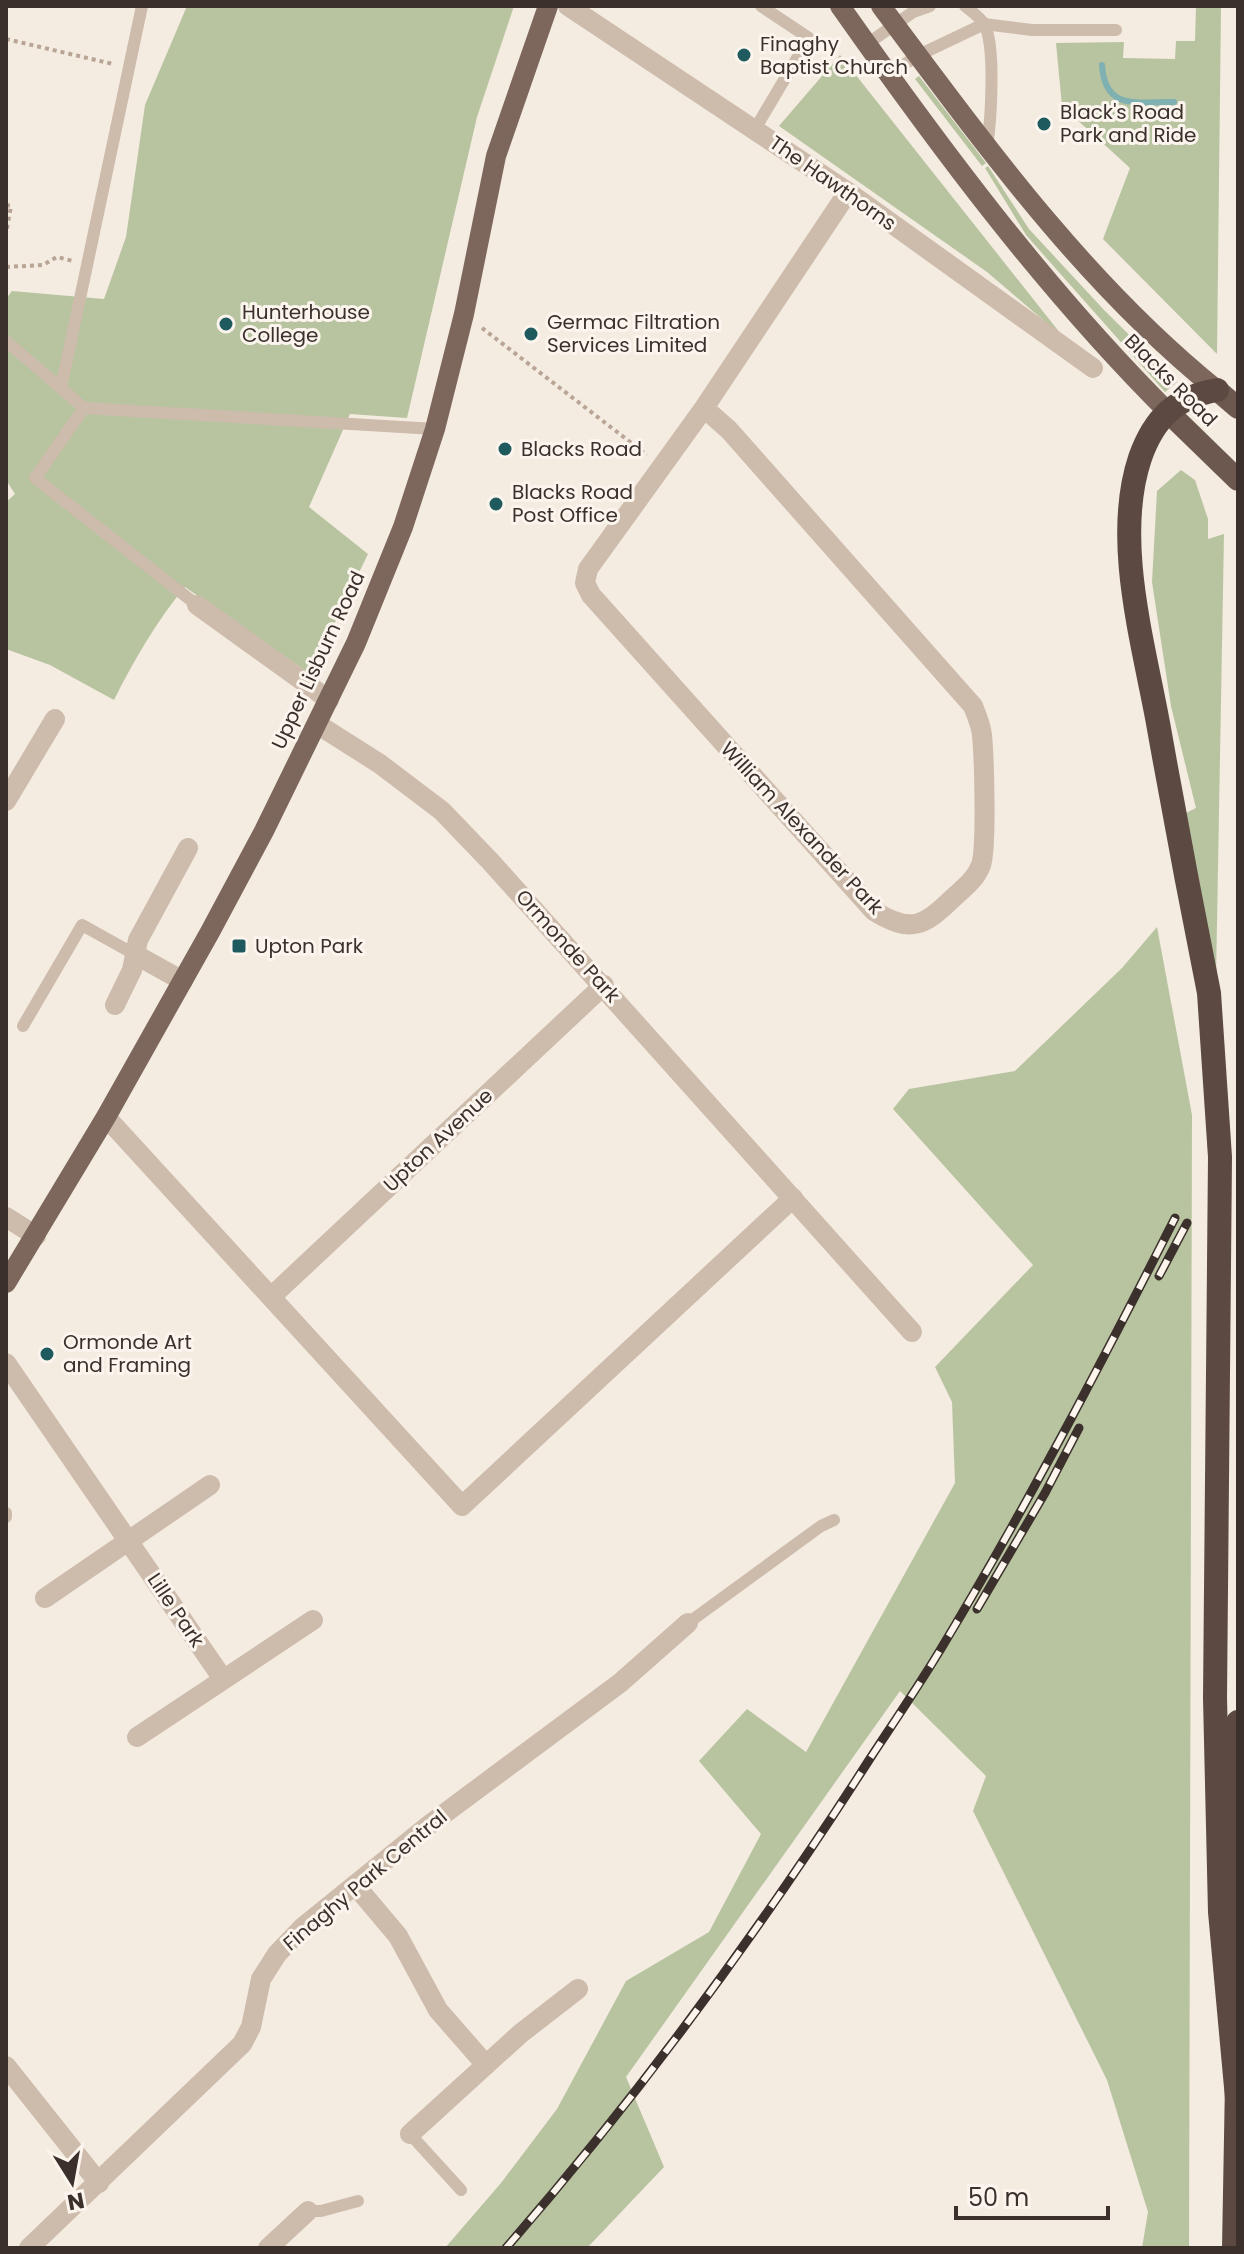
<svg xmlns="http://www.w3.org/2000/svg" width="1244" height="2254" font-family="Poppins,sans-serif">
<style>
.green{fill:#b8c4a0}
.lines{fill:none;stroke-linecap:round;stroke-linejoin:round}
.stream{stroke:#7fb0b2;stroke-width:6}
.path{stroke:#b9a596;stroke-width:4;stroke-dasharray:4 4;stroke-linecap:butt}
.service{stroke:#cdbbac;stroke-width:12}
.minor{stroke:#cdbbac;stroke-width:20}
.primary{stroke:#7d675c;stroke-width:20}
.trunk{stroke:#6c584f;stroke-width:22}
.motorway{stroke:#5c4a42;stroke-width:24}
.rail-casing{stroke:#3b302b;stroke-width:9}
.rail{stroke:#fbf5ee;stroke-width:6;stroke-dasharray:18;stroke-linecap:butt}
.poi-dot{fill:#1f5a5e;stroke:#fbf5ee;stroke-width:3}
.labels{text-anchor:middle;stroke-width:6;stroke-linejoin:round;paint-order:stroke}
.poi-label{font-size:20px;fill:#3b302b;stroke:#fbf5ee;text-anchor:start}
.street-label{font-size:20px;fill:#3b302b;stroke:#fbf5ee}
</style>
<rect width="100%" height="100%" fill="#f4ebe1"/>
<g class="green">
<path d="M187,6H514L477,117L407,418L350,414L309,507L368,554L310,674L185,587C157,620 133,662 114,700L50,665L6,649V502L15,494L6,480V299L12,291L104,299L126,237L145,105Z"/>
<path d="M1196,6H1221L1217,354L1103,239L1130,168L1062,106L1056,43L1124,42L1123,58L1175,59L1176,41H1195Z"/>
<path d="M840,55L1064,338L987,272L779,126Z"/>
<path d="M919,76L986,163L982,166L915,79Z"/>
<path d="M988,166L1029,229L1105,311L1177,382L1165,392L1026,235L985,168Z"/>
<path d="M1181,470L1195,480L1208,519V539L1224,534L1216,979L1186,813L1196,808L1171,706L1152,582L1157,491Z"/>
<path d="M1157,927L1192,1115L1189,2248H1142L1148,2212L1107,2080L973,1811L986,1776L900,1691L626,2077L664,2167L587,2248H445L501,2183L557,2109L626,1981L709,1932L761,1834L699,1761L747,1709L806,1752L955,1483L952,1402L935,1367L1033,1265L893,1109L909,1089L1015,1071L1122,968Z"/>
</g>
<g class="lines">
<path class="stream" d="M1102,65C1105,112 1138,101 1174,102"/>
<g class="path">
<path d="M6,39L113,64"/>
<path d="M6,205L11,206L6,234"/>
<path d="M6,267L43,265L57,257L73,261"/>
<path d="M482,328L647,455"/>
</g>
<g class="service">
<path d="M965,6C971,11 980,17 984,24C996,44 991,121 987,146"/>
<path d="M867,44L913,12L930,6"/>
<path d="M889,74L919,55L984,24L1032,30H1116"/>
<path d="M755,129L809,38L761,6"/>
<path d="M6,341L84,408L435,429"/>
<path d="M61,388L142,6"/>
<path d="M84,408L35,478L197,605"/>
<path d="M23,1026L82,925L136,955"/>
<path d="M6,1513V1517"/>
<path d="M688,1623L821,1526L834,1520"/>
<path d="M410,2134L461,2190"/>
<path d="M308,2211H321L358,2201"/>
</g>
<g class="minor">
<path d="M568,6L848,192L1093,368"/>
<path d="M704,408L729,430L973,706C977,716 981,725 982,735C984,757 987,847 981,865C976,879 964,888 953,898C924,926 911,934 874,911L591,595L585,583L588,569L704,408L848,192"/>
<path d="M197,605L329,700"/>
<path d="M317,724L380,764L442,811L490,861L912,1332"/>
<path d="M6,801L55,719"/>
<path d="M136,955L183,981"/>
<path d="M115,1005L132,970L138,940L188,848"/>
<path d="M106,1117L462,1506L793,1198"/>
<path d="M6,1217L36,1236"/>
<path d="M272,1296L604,985"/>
<path d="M6,1363L223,1679"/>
<path d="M45,1598L210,1485"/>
<path d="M137,1737L313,1620"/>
<path d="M355,1885L398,1936L438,2010L486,2065"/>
<path d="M6,2066L99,2183"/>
<path d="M410,2134L520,2034L578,1989"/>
<path d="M29,2248L242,2044L251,2027L261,1979L277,1954L303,1927L429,1825L620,1683L688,1623"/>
<path d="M268,2248L308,2211"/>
</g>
<g class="primary">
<path d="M840,6C940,148 1044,288 1167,411"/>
<path d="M881,6C983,142 1083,282 1217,390"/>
<path d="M6,1283L106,1117L210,932L264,831L356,643L403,527L435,429L464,314L496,156L548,6"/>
</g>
<g class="trunk">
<path d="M1217,390L1238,408"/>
<path d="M1167,411L1238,480"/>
</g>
<g class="motorway">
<path d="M1217,390C1176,397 1154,418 1140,458C1113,539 1143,641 1158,723C1174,813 1191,903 1209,993L1220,1157L1215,1698L1220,1912L1237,2098"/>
<path d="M1237,1946L1238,1722"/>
<path d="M1234,2248L1237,2082"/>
</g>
<g class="rail-casing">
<g id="rail">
<path d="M1159,1276L1187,1223"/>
<path d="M977,1609L1045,1493L1079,1428"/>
<path d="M506,2248C640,2094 761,1929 871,1757C896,1719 922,1681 945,1642C1028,1504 1102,1362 1175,1218"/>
</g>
</g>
<use href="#rail" class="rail"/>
</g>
<g class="poi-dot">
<circle cx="744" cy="55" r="8"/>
<circle cx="1044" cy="124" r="8"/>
<circle cx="226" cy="324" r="8"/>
<circle cx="531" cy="334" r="8"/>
<circle cx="505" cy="449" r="8"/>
<circle cx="496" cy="504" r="8"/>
<rect x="231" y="938" width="16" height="16" rx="4"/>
<circle cx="47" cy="1354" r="8"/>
</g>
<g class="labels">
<g class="poi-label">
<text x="760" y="51">Finaghy<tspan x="760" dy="23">Baptist Church</tspan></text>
<text x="1060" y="119">Black's Road<tspan x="1060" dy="23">Park and Ride</tspan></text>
<text x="242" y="319">Hunterhouse<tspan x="242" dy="23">College</tspan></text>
<text x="547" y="329">Germac Filtration<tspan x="547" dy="23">Services Limited</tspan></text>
<text x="521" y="456">Blacks Road</text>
<text x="512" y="499">Blacks Road<tspan x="512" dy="23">Post Office</tspan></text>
<text x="255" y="953">Upton Park</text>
<text x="63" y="1349">Ormonde Art<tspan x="63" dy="23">and Framing</tspan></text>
</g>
<g class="street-label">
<text transform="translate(833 183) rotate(35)" y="7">The Hawthorns</text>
<text transform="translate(1171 380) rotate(45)" y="7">Blacks Road</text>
<text transform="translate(318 660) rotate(-65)" y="7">Upper Lisburn Road</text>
<text transform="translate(802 828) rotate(47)" y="7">William Alexander Park</text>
<text transform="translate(568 946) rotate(48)" y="7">Ormonde Park</text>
<text transform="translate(438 1140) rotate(-43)" y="7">Upton Avenue</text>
<text transform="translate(176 1610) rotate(56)" y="7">Lille Park</text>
<text transform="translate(365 1880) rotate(-40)" y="7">Finaghy Park Central</text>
</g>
</g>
<rect width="1244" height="2254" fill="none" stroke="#3b302b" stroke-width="16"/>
<g transform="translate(72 2182) rotate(169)" stroke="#fbf5ee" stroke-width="6" paint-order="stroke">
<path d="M0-6L14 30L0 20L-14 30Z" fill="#3b302b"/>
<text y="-12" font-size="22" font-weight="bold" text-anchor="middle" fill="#3b302b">N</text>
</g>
<path d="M956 2206v12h152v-12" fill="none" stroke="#3b302b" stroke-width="4"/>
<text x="968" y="2206" font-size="24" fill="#3b302b" stroke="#fbf5ee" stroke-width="6" paint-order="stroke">50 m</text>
</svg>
